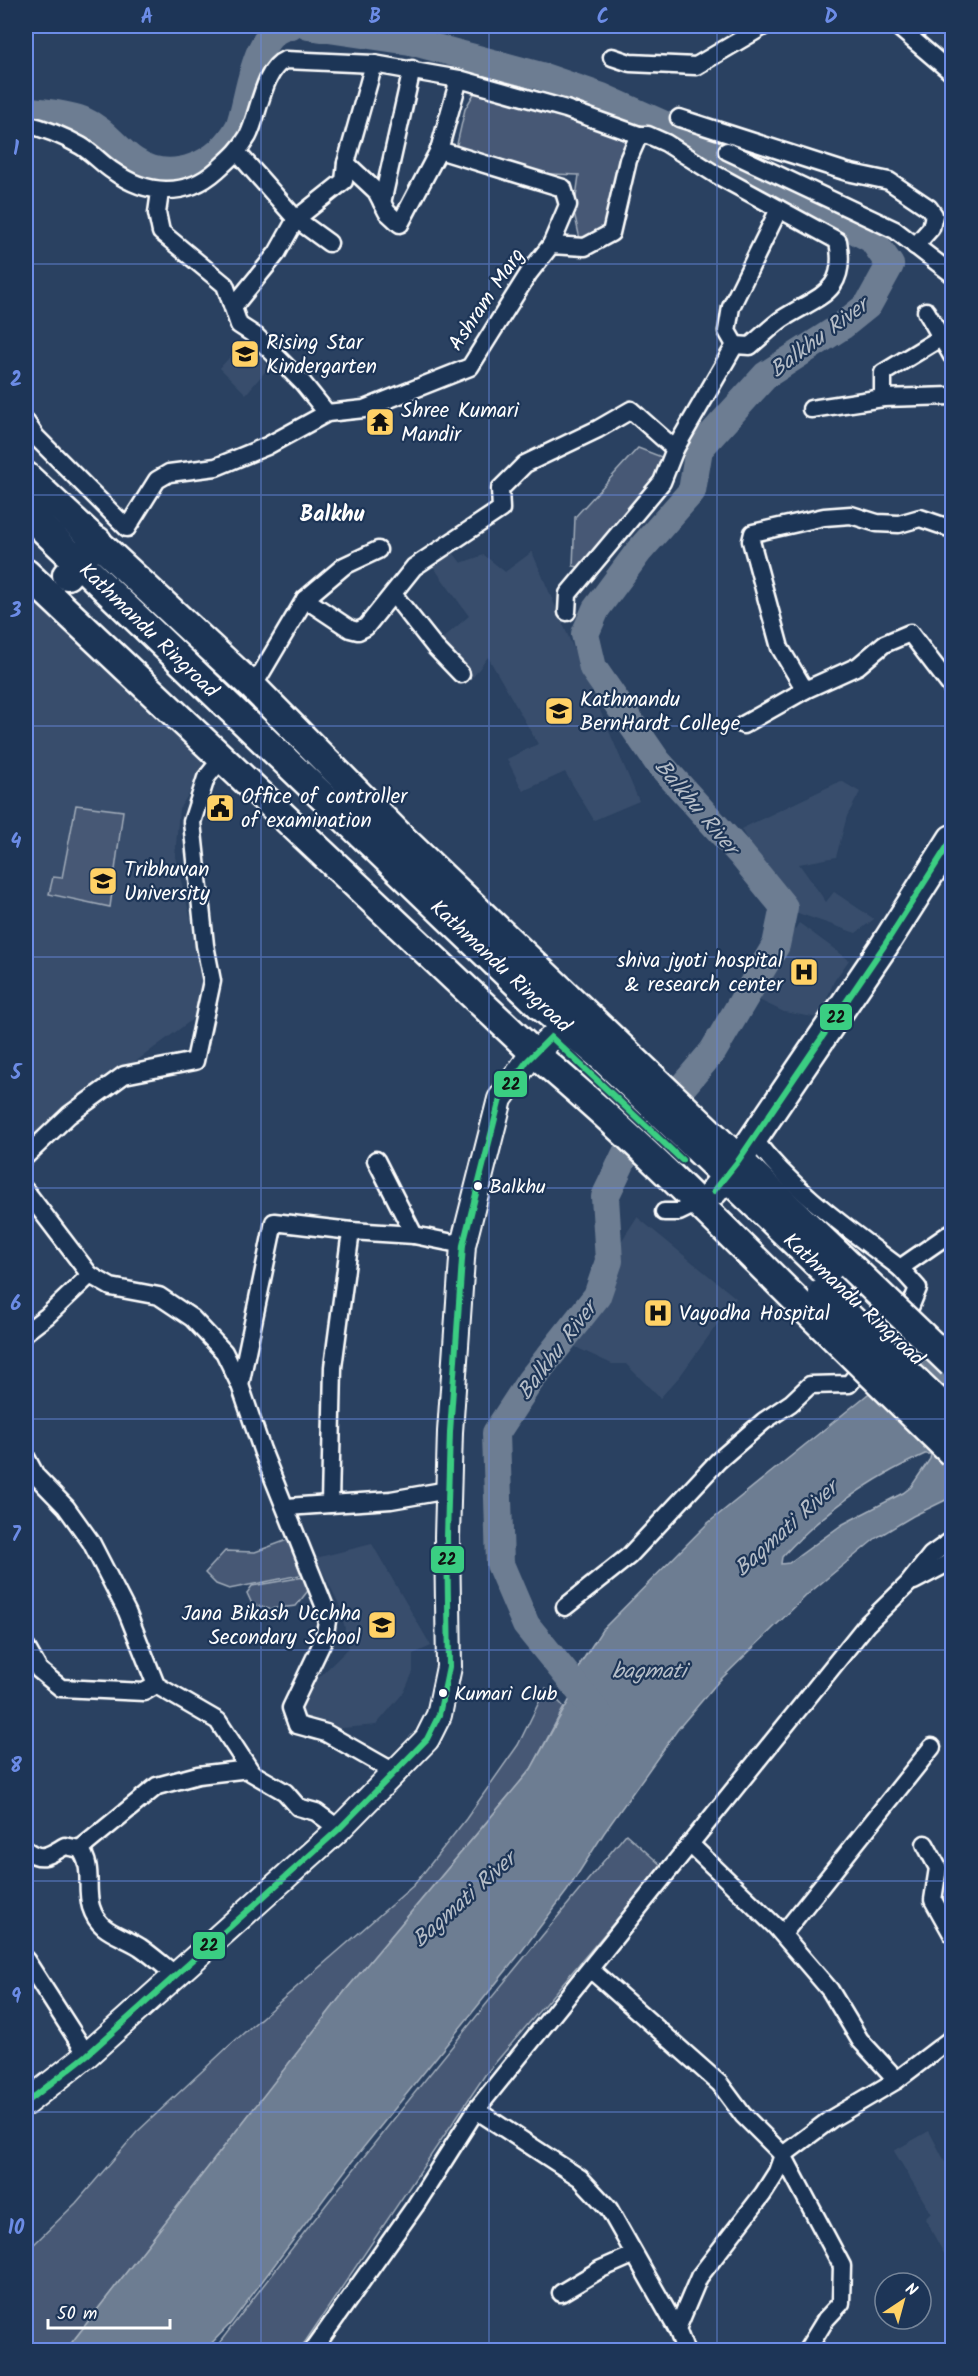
<svg xmlns="http://www.w3.org/2000/svg" width="978" height="2376" font-family="Kalam,sans-serif">
<style>
.built{fill:#394e6c}
.green{fill:#465975;stroke:#a2acba;stroke-width:1.5}
.water{fill:#6d7d92;stroke:#a7b1be;stroke-width:1.5;fill-rule:evenodd}
.lines{fill:none;stroke-linecap:round;stroke-linejoin:round}
.river{stroke:#6d7d92;stroke-width:28}
.minor-casing{stroke:#fff;stroke-width:21}
.secondary-casing{stroke:#fff;stroke-width:28}
.primary-casing{stroke:#fff;stroke-width:32}
.trunk-casing{stroke:#fff;stroke-width:33}
.minor{stroke:#1d3557;stroke-width:16}
.secondary{stroke:#1d3557;stroke-width:24}
.primary{stroke:#1d3557;stroke-width:27}
.trunk{stroke:#1d3557;stroke-width:28}
.primary-bridge-casing{stroke:#fff;stroke-width:32;stroke-linecap:butt}
.trunk-bridge-casing{stroke:#fff;stroke-width:33;stroke-linecap:butt}
.primary-bridge{stroke:#1d3557;stroke-width:27}
.trunk-bridge{stroke:#1d3557;stroke-width:28}
.bus-1-casing{stroke:#1d3557;stroke-width:10}
.bus-1{stroke:#3ace82;stroke-width:6}
.grid{fill:none;stroke:#6c8ce6;stroke-width:1.5;stroke-opacity:0.55}
.bus-dot{fill:#fff;stroke:#1d3557;stroke-width:2}
.labels{text-anchor:middle;stroke-width:4.5;stroke-linejoin:round;paint-order:stroke}
.bus-label{font-size:20px;fill:#fff;stroke:#1d3557;text-anchor:start}
.street-label{font-size:21px;fill:#fff;stroke:#1d3557}
.poi-label{font-size:21px;fill:#fff;stroke:#1d3557;text-anchor:start}
.water-label{font-size:22px;font-style:italic;fill:#b6bec8;stroke:#1d3557}
.neighbourhood-label{font-size:22px;font-weight:bold;fill:#fff;stroke:#1d3557}
.line-badge{stroke:#1d3557;stroke-width:2}
.pale-badge-label{font-size:16px;text-anchor:middle;font-weight:bold;fill:#111}
.neatline{fill:none;stroke:#6c8ce6;stroke-width:2}
.grid-label{font-size:20px;text-anchor:middle;font-weight:bold;fill:#6c8ce6}
</style>
<rect width="100%" height="100%" fill="#2a4161"/>
<filter id="ink" filterUnits="userSpaceOnUse"><feTurbulence type="fractalNoise" baseFrequency=".0167" numOctaves="2"/><feDisplacementMap in="SourceGraphic" scale="12" xChannelSelector="R" yChannelSelector="G"/><feConvolveMatrix kernelMatrix="1 2 1 2 8 2 1 2 1" color-interpolation-filters="sRGB"/></filter>
<g filter="url(#ink)">
<g class="built">
<path d="M245,340L269,367L246,394L220,368Z"/>
<path d="M452,551L461,563L484,555L505,572L532,552L639,801L594,820L565,772L523,791L507,759L538,744L488,657L473,677L435,645L469,616L432,565Z"/>
<path d="M26,595L210,761L179,809L175,857L196,940L206,965L205,1010L26,1143Z"/>
<path d="M841,781L860,792L847,816L836,857L799,864L826,902L834,892L874,919L856,933L786,909L741,829Z"/>
<path d="M799,923L849,960L834,981L819,1018L784,1012L755,998L773,962Z"/>
<path d="M637,1217L736,1298L680,1376L660,1398L626,1364H612L569,1344L601,1300L617,1248Z"/>
<path d="M372,1544L431,1646L413,1654V1672L404,1692L376,1725L331,1729L300,1722L294,1709L303,1693L349,1648L340,1606L316,1558Z"/>
<path d="M929,2131L952,2175V2268L925,2219L931,2213L894,2151Z"/>
</g>
<g class="green">
<path d="M486,73L637,126L608,217L600,234L581,244L574,212L579,175L523,173L455,153L465,109Z"/>
<path d="M638,448L672,461L594,570L573,566L575,517Z"/>
<path d="M76,805L123,811L110,907L49,894L53,877L62,878Z"/>
<path d="M298,1536L305,1574L229,1589L216,1584L205,1573L225,1551L255,1552Z"/>
<path d="M318,1571L323,1579L317,1586L311,1587L296,1606L269,1609L252,1604L247,1593L252,1586L304,1577Z"/>
<path d="M546,1688L564,1707L531,1769L345,1991L66,2350H26V2252L76,2203L137,2132L230,2045L414,1885L466,1819L518,1745Z"/>
<path d="M626,1834L662,1866L485,2075L305,2342L298,2350H214C347,2174 485,2004 626,1834Z"/>
</g>
<path class="water" d="M952,1336V1497L913,1516L876,1538L808,1594L718,1682L678,1729L604,1833L567,1891L518,1956L350,2164L231,2323L205,2350H66L345,1991L531,1769L576,1688L580,1664L602,1630L708,1523L899,1369ZM925,1454H931L930,1459L911,1487L903,1493L843,1524L789,1563L781,1564L782,1557C822,1513 872,1478 925,1454Z"/>
<g class="lines">
<g class="river">
<path d="M308,26L410,41L541,76L602,97L685,134L785,193L872,239L890,265L868,305L842,326L766,375L699,449L692,491L639,551L596,609L585,634L593,668L657,761L740,853L784,907L776,945L713,1051L626,1153L605,1197L609,1261L597,1296L530,1381L496,1433L500,1564L526,1625L600,1716"/>
<path d="M26,110C44,113 68,114 84,121C105,130 116,149 134,161C172,186 220,164 239,127C250,99 253,27 291,26"/>
</g>
<g class="minor-casing">
<g id="minor">
<path d="M897,26L952,73"/>
<path d="M612,57L630,63L696,66L764,26"/>
<path d="M459,79L566,109L639,135"/>
<path d="M679,118L847,172L889,181L929,208L934,215L931,228L915,246"/>
<path d="M26,124C43,128 65,137 81,146C93,153 102,164 113,171C146,195 186,198 217,170C229,159 240,150 248,136C259,115 263,69 285,60L374,64"/>
<path d="M727,151L895,230L952,274"/>
<path d="M346,163L376,191L387,212L400,224L439,150"/>
<path d="M160,192L157,213L161,232L225,285L239,325L256,336L302,382L327,413"/>
<path d="M382,203L412,69"/>
<path d="M329,243L296,219L344,181L346,163L374,64L459,79L439,150L563,188L568,205L551,245"/>
<path d="M233,307L277,253L296,219L237,152"/>
<path d="M926,311L952,356"/>
<path d="M942,337L883,373V398L952,396"/>
<path d="M811,409L883,398"/>
<path d="M26,422L36,437L127,528L157,480L169,473L216,467L267,446L327,413L364,409L470,367L529,273L551,245L585,247L611,233L628,160L639,135H648L666,143L715,174L838,241C848,294 817,296 782,319C771,327 761,337 750,346L735,345"/>
<path d="M952,529L920,518L899,524L877,523L851,515L824,517L753,533L751,541L780,648L805,690L858,666L884,644L910,633L952,688"/>
<path d="M393,594L435,647L461,674"/>
<path d="M305,599L350,629L358,631L366,627L414,567L501,509L500,489L525,464L598,429L631,410L675,449L735,345L727,331L731,307L779,209"/>
<path d="M567,612L568,594L662,482L675,449"/>
<path d="M253,687L305,599L344,566L378,550"/>
<path d="M743,725L805,690"/>
<path d="M753,1138C794,1192 847,1228 900,1268L952,1232"/>
<path d="M26,1156L69,1115L124,1075L195,1061L212,981L205,945L192,822L206,778L223,757"/>
<path d="M376,1160L414,1235"/>
<path d="M26,1191L90,1275"/>
<path d="M664,1212H679L704,1200"/>
<path d="M351,1231L414,1235L463,1245"/>
<path d="M26,1332L47,1316L90,1275L111,1287L159,1296L192,1318L224,1352L240,1385L262,1450L328,1615L324,1639L291,1708L297,1725L326,1733L396,1773"/>
<path d="M240,1385L274,1222L351,1231L333,1367L330,1504L391,1500L448,1490"/>
<path d="M26,1457L36,1476L66,1507L91,1542L127,1612L156,1685L218,1721L252,1773L285,1792L298,1807L316,1812L339,1829"/>
<path d="M287,1507L330,1504"/>
<path d="M914,1581L952,1561"/>
<path d="M565,1607L629,1556L718,1461L764,1421L791,1403L810,1385L849,1384L907,1315L918,1288L900,1268"/>
<path d="M26,1647L39,1670L61,1688L144,1692L156,1685"/>
<path d="M690,1844L776,1927L830,1990L860,2040L897,2080"/>
<path d="M925,1844L938,1868L933,1900L952,1934"/>
<path d="M80,1849L157,1786L198,1775L249,1769"/>
<path d="M26,1850C42,1862 49,1855 65,1846L80,1849C94,1867 85,1886 91,1907C99,1933 120,1934 140,1947C153,1956 165,1967 177,1976"/>
<path d="M783,1934L932,1747"/>
<path d="M26,1960L87,2055"/>
<path d="M590,1969L720,2084L743,2115L783,2155L842,2266L841,2303L826,2319L807,2350"/>
<path d="M476,2110L580,2178L609,2209L677,2329L685,2350"/>
<path d="M561,2293L601,2269L633,2255"/>
<path d="M677,2329L699,2277L763,2194L777,2172L783,2155L831,2119L897,2080L952,2038"/>
<path d="M313,2350L415,2206L476,2110L867,1624L908,1584L931,1555L952,1540"/>
</g>
</g>
<g class="secondary-casing">
<path id="secondary" d="M26,2103L87,2055L339,1829L427,1739L439,1715L449,1667L447,1537L450,1432L463,1245L500,1099L527,1061L578,1012"/>
</g>
<g class="primary-casing">
<g id="primary">
<path d="M26,476L253,687L400,836L850,1266"/>
<path d="M26,573L535,1054C631,1134 719,1223 808,1312"/>
<path d="M714,1191L738,1161L884,946L952,839"/>
</g>
</g>
<g class="trunk-casing">
<g id="trunk">
<path d="M26,512L539,1004L602,1057L836,1281"/>
<path d="M67,575L97,541"/>
</g>
</g>
<use href="#minor" class="minor"/>
<use href="#secondary" class="secondary"/>
<use href="#primary" class="primary"/>
<use href="#trunk" class="trunk"/>
<g class="primary-bridge-casing">
<g id="primary-bridge">
<path d="M850,1266L952,1364"/>
<path d="M808,1312L952,1453"/>
</g>
</g>
<g class="trunk-bridge-casing">
<path id="trunk-bridge" d="M823,1293L952,1416"/>
</g>
<use href="#primary-bridge" class="primary-bridge"/>
<use href="#trunk-bridge" class="trunk-bridge"/>
<g class="bus-1-casing">
<g id="bus-1">
<path d="M714,1191L738,1161L884,946L952,839"/>
<path d="M26,2103L87,2055L339,1829L427,1739L439,1715L449,1667L447,1537L450,1432L463,1245L500,1099L527,1061L551,1037L682,1160"/>
</g>
</g>
<use href="#bus-1" class="bus-1"/>
</g>
</g>
<path class="grid" d="M261,26V2350M489,26V2350M717,26V2350M26,264H952M26,495H952M26,726H952M26,957H952M26,1188H952M26,1419H952M26,1650H952M26,1881H952M26,2112H952"/>
<defs>
<g id="school-square" transform="scale(1.5)"><rect x="-9" y="-9" width="18" height="18" rx="4" fill="#ffd166" stroke="#1d3557"/><path d="M0-5L7-2L0 1L-7-2ZM-4 1L0 2.5L4 1V4Q0 6-4 4Z" fill="#111"/></g>
<g id="temple-square" transform="scale(1.5)"><rect x="-9" y="-9" width="18" height="18" rx="4" fill="#ffd166" stroke="#1d3557"/><path d="M0-6L5-2H3V0L6.5 2.5H4V6H1.5V3h-3V6H-4V2.5H-6.5L-3 0V-2H-5Z" fill="#111"/></g>
<g id="university-square" transform="scale(1.5)"><rect x="-9" y="-9" width="18" height="18" rx="4" fill="#ffd166" stroke="#1d3557"/><path d="M0-5L7-2L0 1L-7-2ZM-4 1L0 2.5L4 1V4Q0 6-4 4Z" fill="#111"/></g>
<g id="civic-square" transform="scale(1.5)"><rect x="-9" y="-9" width="18" height="18" rx="4" fill="#ffd166" stroke="#1d3557"/><path d="M-.6-6.5H3V-4.5H.6V-3L4-1V1h2V6H-6V1h2V-1L-.6-3ZM-1.2 2.5V6h2.4V2.5Z" fill="#111"/></g>
<g id="hospital-square" transform="scale(1.5)"><rect x="-9" y="-9" width="18" height="18" rx="4" fill="#ffd166" stroke="#1d3557"/><path d="M-5-5h3v3.5h4V-5h3V5h-3V1.5h-4V5h-3Z" fill="#111"/></g>
</defs>
<g fill-rule="evenodd">
<use href="#school-square" x="245" y="354"/>
<use href="#temple-square" x="380" y="422"/>
<use href="#university-square" x="559" y="711"/>
<use href="#civic-square" x="220" y="808"/>
<use href="#university-square" x="103" y="881"/>
<use href="#hospital-square" x="804" y="972"/>
<use href="#hospital-square" x="658" y="1313"/>
<use href="#school-square" x="382" y="1625"/>
</g>
<g class="bus-dot">
<circle cx="478" cy="1186" r="5"/>
<circle cx="443" cy="1693" r="5"/>
</g>
<g class="labels">
<g class="bus-label">
<text x="489" y="1193">Balkhu</text>
<text x="454" y="1700">Kumari Club</text>
</g>
<g class="street-label">
<text transform="translate(486 299) rotate(-56)" y="7">Ashram Marg</text>
<text transform="translate(149 630) rotate(44)" y="7">Kathmandu Ringroad</text>
<text transform="translate(501 966) rotate(43)" y="7">Kathmandu Ringroad</text>
<text transform="translate(854 1299) rotate(43)" y="7">Kathmandu Ringroad</text>
</g>
<g class="poi-label">
<text x="266" y="349">Rising Star<tspan x="266" dy="24">Kindergarten</tspan></text>
<text x="401" y="417">Shree Kumari<tspan x="401" dy="24">Mandir</tspan></text>
<text x="580" y="706">Kathmandu<tspan x="580" dy="24">BernHardt College</tspan></text>
<text x="241" y="803">Office of controller<tspan x="241" dy="24">of examination</tspan></text>
<text x="124" y="876">Tribhuvan<tspan x="124" dy="24">University</tspan></text>
<text x="783" y="967" text-anchor="end">shiva jyoti hospital<tspan x="783" dy="24">&amp; research center</tspan></text>
<text x="679" y="1320">Vayodha Hospital</text>
<text x="361" y="1620" text-anchor="end">Jana Bikash Ucchha<tspan x="361" dy="24">Secondary School</tspan></text>
</g>
<g class="water-label">
<text transform="translate(818 337) rotate(-37)" y="8">Balkhu River</text>
<text transform="translate(697 806) rotate(50)" y="8">Balkhu River</text>
<text transform="translate(556 1350) rotate(-53)" y="8">Balkhu River</text>
<text transform="translate(785 1528) rotate(-42)" y="8">Bagmati River</text>
<text x="649" y="1678">bagmati</text>
<text transform="translate(463 1899) rotate(-42)" y="8">Bagmati River</text>
</g>
<g class="neighbourhood-label">
<text x="332" y="521">Balkhu</text>
</g>
</g>
<g class="line-badge">
<rect x="819" y="1003" width="34" height="28" rx="6" fill="#3ace82"/>
<rect x="493" y="1070" width="35" height="28" rx="6" fill="#3ace82"/>
<rect x="430" y="1545" width="35" height="29" rx="6" fill="#3ace82"/>
<rect x="192" y="1931" width="34" height="29" rx="6" fill="#3ace82"/>
</g>
<g class="pale-badge-label">
<text x="836" y="1023">22</text>
<text x="511" y="1090">22</text>
<text x="447" y="1565">22</text>
<text x="209" y="1951">22</text>
</g>
<rect width="978" height="2376" fill="none" stroke="#1d3557" stroke-width="66"/>
<g transform="translate(903 2301) rotate(36)"><circle r="28" fill="#1d3557" stroke="#77869a" stroke-width="1.5"/>
<path d="M0-4.5L10 22L0 15L-10 22Z" fill="#ffd166"/>
<text y="-9" font-size="16" font-weight="bold" text-anchor="middle" fill="#ffffff">N</text>
</g>
<path d="M48 2319v9h122v-9" fill="none" stroke="#ffffff" stroke-width="3"/>
<text x="57" y="2319" font-size="18" fill="#ffffff" stroke="#1d3557" stroke-width="4.5" paint-order="stroke">50 m</text>
<rect x="33" y="33" width="912" height="2310" class="neatline"/>
<g class="grid-label">
<text x="147" y="23">A</text>
<text x="375" y="23">B</text>
<text x="603" y="23">C</text>
<text x="831" y="23">D</text>
<text x="16" y="155">1</text>
<text x="16" y="386">2</text>
<text x="16" y="617">3</text>
<text x="16" y="848">4</text>
<text x="16" y="1079">5</text>
<text x="16" y="1310">6</text>
<text x="16" y="1541">7</text>
<text x="16" y="1772">8</text>
<text x="16" y="2003">9</text>
<text x="16" y="2234">10</text>
</g>
</svg>
